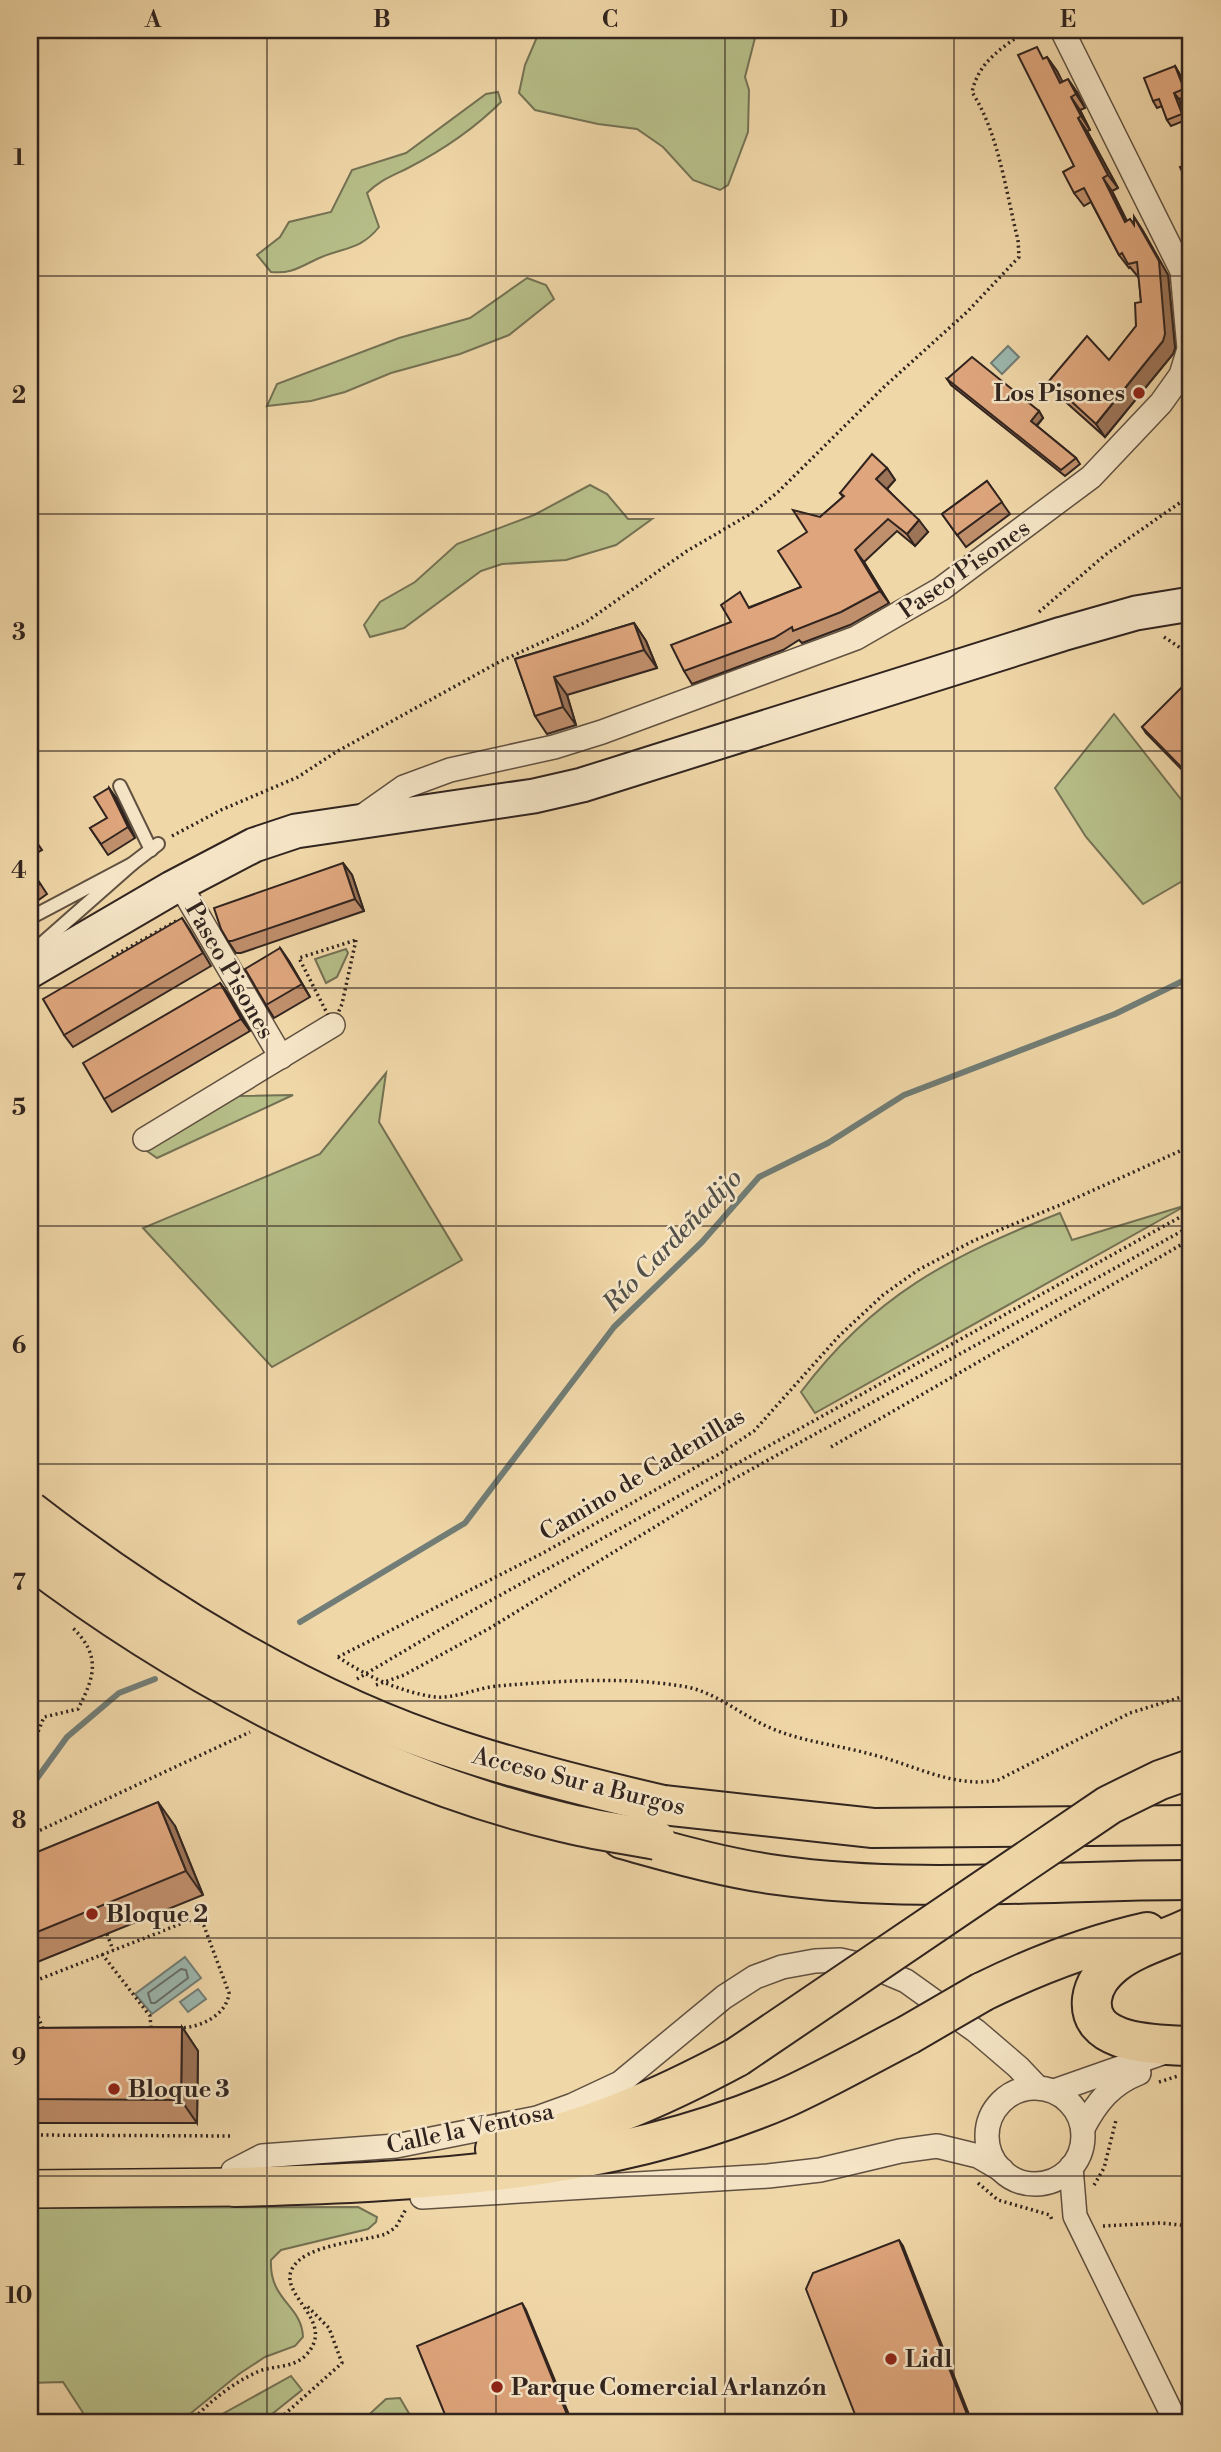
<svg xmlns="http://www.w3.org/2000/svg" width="1221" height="2452" font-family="'Libre Bodoni',serif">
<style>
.green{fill:#b7bf89;stroke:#747254;stroke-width:2}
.water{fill:#9cb8b0;stroke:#717d76;stroke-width:2}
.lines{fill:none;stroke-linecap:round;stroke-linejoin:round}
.shore{stroke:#666e68;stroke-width:2}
.stream{stroke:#717d76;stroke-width:6}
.lane-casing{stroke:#615141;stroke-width:16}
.street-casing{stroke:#615141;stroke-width:26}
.secondary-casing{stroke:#31241f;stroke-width:37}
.primary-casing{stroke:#31241f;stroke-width:40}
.highway-casing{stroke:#31241f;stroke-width:42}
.path{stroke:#31241f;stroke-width:3.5;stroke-dasharray:2 3.5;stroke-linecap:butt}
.lane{stroke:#f5e5c6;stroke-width:12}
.street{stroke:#f5e5c6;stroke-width:23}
.secondary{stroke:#f5e5c6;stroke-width:33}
.primary{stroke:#f0d7a8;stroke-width:37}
.highway{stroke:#f0d7a8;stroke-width:38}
.highway-bridge-casing{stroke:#31241f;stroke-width:42;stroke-linecap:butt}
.highway-bridge{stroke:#f0d7a8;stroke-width:38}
.wall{fill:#c08f6c;stroke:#31241f;stroke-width:2}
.shaded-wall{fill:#9c7458;stroke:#31241f;stroke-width:2}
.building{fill:#dfa67d;stroke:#31241f;stroke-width:2}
.grid{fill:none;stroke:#31241f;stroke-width:2;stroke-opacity:0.55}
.poi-dot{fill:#8f2418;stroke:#f5e5c6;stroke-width:2.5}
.labels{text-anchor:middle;stroke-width:5;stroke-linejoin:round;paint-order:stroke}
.poi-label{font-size:24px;font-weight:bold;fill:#31241f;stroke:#f5e5c6;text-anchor:start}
.street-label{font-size:24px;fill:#31241f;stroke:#f5e5c6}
.water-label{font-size:26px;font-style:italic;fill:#51504a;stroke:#f5e5c6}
.neatline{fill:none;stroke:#31241f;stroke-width:2.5}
.grid-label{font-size:23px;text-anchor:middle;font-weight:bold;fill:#31241f}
</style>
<rect width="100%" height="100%" fill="#f0d7a8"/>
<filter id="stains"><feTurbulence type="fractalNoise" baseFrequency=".00286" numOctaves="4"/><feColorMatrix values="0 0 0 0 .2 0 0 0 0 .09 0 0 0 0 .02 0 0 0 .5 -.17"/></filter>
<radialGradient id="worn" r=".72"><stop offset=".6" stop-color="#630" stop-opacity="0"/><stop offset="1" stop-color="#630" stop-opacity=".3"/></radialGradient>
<g class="green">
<path d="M540,30H757L745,77L749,90L748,132L728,185L720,190L693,180L663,147L637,129L598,124L535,110L519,93L525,65Z"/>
<path d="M498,92L501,102C475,128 441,151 408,168C392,176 380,180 367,193L379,227C360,251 342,247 317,259C300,267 291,274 271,272L257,255L280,237L289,222L331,212L352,170L406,153L486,94Z"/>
<path d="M527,278L546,285L554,299L509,335L460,354L391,373L345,392L311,401L267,406L277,384L399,338L470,318Z"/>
<path d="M590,485L607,494L628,519H652L616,545L566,560L502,564L481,571L404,628L370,637L364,625L380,602L415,582L457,544L534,515Z"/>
<path d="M1114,714L1191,812V876L1143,904L1086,837L1055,788Z"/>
<path d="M346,949L348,953L337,977L326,983L315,959Z"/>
<path d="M386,1073L379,1122L462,1260L272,1367L143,1228L320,1154Z"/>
<path d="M293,1095L157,1158L147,1151L239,1096Z"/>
<path d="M1187,1205L815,1413L801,1392C873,1296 950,1256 1060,1213L1072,1240Z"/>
<path d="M358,2207L377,2217L376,2222L368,2229L281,2250L271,2260C269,2301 302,2305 303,2337L295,2346L265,2357L239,2374L180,2422H89L63,2382L30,2383V2208Z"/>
<path d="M291,2376L302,2390L262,2422H208Z"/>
<path d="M400,2398L414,2422H361L386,2399Z"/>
</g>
<g class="water">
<path d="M1008,346L1019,357L1002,374L991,363Z"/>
<path d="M185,1957L201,1978L152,2014L135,1994Z"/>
<path d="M198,1989L206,1999L188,2012L180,2002Z"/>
</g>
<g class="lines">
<path class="shore" d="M181,1969L186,1970L188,1978L155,2003H151L148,1993Z"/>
<g class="stream">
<path d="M300,1622L465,1523L614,1327L702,1242L759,1177L828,1143L904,1095L1115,1014L1191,977"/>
<path d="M30,1788L67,1737L119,1693L155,1679"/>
</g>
<g class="lane-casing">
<g id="lane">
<path d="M120,786L151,850"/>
<path d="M132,864L158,844"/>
<path d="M30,918L132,864L30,954"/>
</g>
</g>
<g class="street-casing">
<g id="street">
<path d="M360,818L404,787L450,770L554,747L602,732L856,638L941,589L1091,477L1161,403L1181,375L1189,349L1182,271L1062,30"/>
<path d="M179,883L281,1057"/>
<path d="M145,1139L333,1025"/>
<circle cx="1035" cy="2136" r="48"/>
<path d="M1054,2091L1168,2051"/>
<path d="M1083,2128C1097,2102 1111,2084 1139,2073"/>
<path d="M1071,2167L1075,2216L1176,2422"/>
<path d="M233,2171L262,2156L396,2146L537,2118L573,2105L620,2083L724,1997L755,1977L782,1967L815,1961L840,1960L875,1968L906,1981L976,2031L1018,2067L1037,2087"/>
<path d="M422,2197L768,2176L820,2170L900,2151L937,2146L978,2156L1002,2170"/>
</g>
</g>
<g class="secondary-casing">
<path id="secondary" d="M30,971L172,888L254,845L296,831L534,796L582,785L1062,634L1136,613L1191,604"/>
</g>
<g class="primary-casing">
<path id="primary" d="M30,2189L235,2187"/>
</g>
<g class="highway-casing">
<g id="highway">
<path d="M663,1805L873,1828L1191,1825"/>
<path d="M622,1839C673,1853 724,1868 777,1875C913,1894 1054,1880 1191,1880"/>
<path d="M982,1992C1035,1966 1089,1945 1147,1932"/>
<path d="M1185,2046C1155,2044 1087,2045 1092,1999C1094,1984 1102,1974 1114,1964C1135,1947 1167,1939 1191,1927"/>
<path d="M495,2149C583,2132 659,2099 737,2057"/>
<path d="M235,2187C422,2182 611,2173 785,2098C827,2079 867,2056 908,2035"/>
</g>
</g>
<g class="path">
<path d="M1039,612L1105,555L1191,495"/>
<path d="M1164,637L1191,655"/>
<path d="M172,836L221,810L298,777L336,752L499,662L586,622L687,551L752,513L778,492L885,386L967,312L1019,257L1018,240C1006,193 999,134 972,92C979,61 1002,48 1027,30"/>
<path d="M356,940L342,1004L333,1025L299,958Z"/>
<path d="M112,957L178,920"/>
<path d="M831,1447L1191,1239"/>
<path d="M338,1657L543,1553L721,1453L754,1431L839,1336L883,1295L918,1270L975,1240L1065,1203L1191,1146"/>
<path d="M338,1657C366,1676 400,1692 435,1697C454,1699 477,1688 497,1686C559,1681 626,1676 687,1687C720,1694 743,1717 773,1729C804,1742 838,1745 870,1754C913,1764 953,1789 998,1780L1130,1713L1191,1694"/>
<path d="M357,1679L470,1612L1191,1211"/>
<path d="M376,1685L404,1675L490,1628L723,1485L1191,1226"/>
<path d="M30,1752L44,1717L78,1709C95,1676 101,1656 73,1628"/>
<path d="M30,1835L250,1732"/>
<path d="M107,1934L113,1950"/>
<path d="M102,1954L150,2016L151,2028"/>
<path d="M30,1983L193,1919L204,1926L229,1993C227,2015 200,2028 179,2028"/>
<path d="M30,1996L43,2029"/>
<path d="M1159,2082L1178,2076"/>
<path d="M30,2135L233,2136"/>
<path d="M978,2183L998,2200L1050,2215L1052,2220"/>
<path d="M1094,2185L1104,2168L1116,2120"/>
<path d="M1103,2226L1160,2223L1191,2226"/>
<path d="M191,2422C209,2402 230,2385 255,2373C270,2365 292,2369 305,2356C339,2322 278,2296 292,2269C305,2244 361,2242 386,2234L396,2227L406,2209"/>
<path d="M276,2422L342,2363L329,2328L306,2305"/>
</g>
<use href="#lane" class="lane"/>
<use href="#street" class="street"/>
<use href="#secondary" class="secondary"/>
<use href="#primary" class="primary"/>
<use href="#highway" class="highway"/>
<g class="highway-bridge-casing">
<g id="highway-bridge">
<path d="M30,1511C154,1607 307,1702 458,1750C525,1772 594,1789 663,1805"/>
<path d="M30,1558C180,1672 379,1779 562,1822C593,1830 625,1834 656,1840"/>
<path d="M908,2035L982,1992"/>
<path d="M737,2057L1109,1805L1160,1780L1191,1769"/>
</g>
</g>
<use href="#highway-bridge" class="highway-bridge"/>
</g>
<g class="wall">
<path d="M1047,57L1057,71L1062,82L1077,92L1085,108L1080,110L1090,130L1087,131L1118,188L1112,191L1127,221L1130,219L1134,224V217L1143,231L1168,275L1175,348L1173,354L1105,437L1058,395L1049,381L1109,360L1136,326L1141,302L1139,278L1130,267L1129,268L1119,255L1091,202L1084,206L1074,193V166L1045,58Z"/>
<path d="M1175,66L1179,73L1189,96L1179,99L1186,120L1171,126L1167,120L1162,106L1157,108L1153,101Z"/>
<path d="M947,379L1039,411L1043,418L1037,426L1076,458L1080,464L1065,476L951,385Z"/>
<path d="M887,468L895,480L887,489L928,532L915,546L897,531L864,562L889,603L850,625L802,643L799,640L783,650L692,684L684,671L731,622L750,607L801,587L807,532L820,517L843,497L840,493Z"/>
<path d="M987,481L1010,514L966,547L942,514Z"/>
<path d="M634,623L646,641L657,668L567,695L576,725L547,734L535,716L515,659Z"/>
<path d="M1191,683V779L1146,733L1142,727Z"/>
<path d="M109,788L116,798L135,838L108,855L90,828L107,818Z"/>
<path d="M30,826L36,836L33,837L42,850L30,857Z"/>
<path d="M343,863L352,875L364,911L241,953H236L228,941Z"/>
<path d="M30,868L47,894L30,906Z"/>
<path d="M182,918L190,930L211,966L73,1047L64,1035Z"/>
<path d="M280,948L289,961L310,997L274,1018L266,1005Z"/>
<path d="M220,983L229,995L250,1031L112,1112L104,1099Z"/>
<path d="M175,1826L203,1895L30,1965V1855Z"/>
<path d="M182,2027L198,2051L197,2123H30V2028Z"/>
</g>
<g class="shaded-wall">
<path d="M1047,57L1057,71L1070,96L1060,83Z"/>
<path d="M1175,66L1179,73L1189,96L1184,89Z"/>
<path d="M1068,79L1077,92L1085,108L1076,94Z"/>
<path d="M1174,93L1179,99L1186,120L1182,114Z"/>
<path d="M1071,97L1080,110L1090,130L1081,116Z"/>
<path d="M1078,118L1087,131L1118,188L1108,175Z"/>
<path d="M1103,178L1112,191L1134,236L1125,222Z"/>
<path d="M1134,217L1143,231L1168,275L1175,348L1173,354L1105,437L1096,424L1163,341Z"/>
<path d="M1039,411L1043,418L1035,427L1031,421Z"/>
<path d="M887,468L895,480L884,492L876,479Z"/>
<path d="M919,520L928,532L915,546L907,534Z"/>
<path d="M855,550L864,562L889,603L880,591Z"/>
<path d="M634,623L646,641L657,668L644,650Z"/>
<path d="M554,677L567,695L576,725L563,707Z"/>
<path d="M109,788L116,798L135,838L128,827Z"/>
<path d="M343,863L352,875L364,911L355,899Z"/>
<path d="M280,948L289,961L310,997L302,984Z"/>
<path d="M220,983L229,995L250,1031L241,1019Z"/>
<path d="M158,1802L175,1826L203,1895L186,1871Z"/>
<path d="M182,2027L198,2051L197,2123L181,2100Z"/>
<path d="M899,2240L903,2246L972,2422H970Z"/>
<path d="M522,2303L526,2310L572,2422H570Z"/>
</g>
<g class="building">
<path d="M1037,47L1043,59L1047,57L1060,83L1068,79L1076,94L1071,97L1081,116L1078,118L1108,175L1103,178L1125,222L1130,219L1134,225V217L1159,261L1165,334L1163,341L1096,424L1049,381L1087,336L1109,360L1136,326L1135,303L1141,302L1137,262L1128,264L1122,253L1119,255L1084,188L1074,193L1063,172L1074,166L1018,55Z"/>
<path d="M1175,66L1184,89L1174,93L1182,114L1167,120L1159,99L1153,101L1144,78Z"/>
<path d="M1191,163V191L1180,167Z"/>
<path d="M972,357L1039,411L1031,421L1076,458L1061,470L947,379Z"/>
<path d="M872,454L887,468L876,479L919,520L907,534L888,519L855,550L880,591L841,612L793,631L792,627L774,638L684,671L671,645L731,622L721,605L740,592L749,608L801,587L778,551L807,532L793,510L820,517L844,496L840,493Z"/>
<path d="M987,481L1002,502L957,535L942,514Z"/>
<path d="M634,623L644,650L554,677L563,707L535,716L515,659Z"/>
<path d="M1189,680L1191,683V777L1142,727Z"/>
<path d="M109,788L128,827L101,844L90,828L107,818L94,797Z"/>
<path d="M30,833L34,839L30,842Z"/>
<path d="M343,863L355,899L232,941H228L221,929L214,908Z"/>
<path d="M30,869L40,884L30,890Z"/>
<path d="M182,918L203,953L64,1035L43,999Z"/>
<path d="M280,948L302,984L266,1005L245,969Z"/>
<path d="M220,983L241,1019L104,1099L83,1063Z"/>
<path d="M158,1802L186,1871L30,1935V1855Z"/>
<path d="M182,2027L181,2100L30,2099V2028Z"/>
<path d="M899,2240L970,2422H858L806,2289L813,2273Z"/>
<path d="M522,2303L570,2422H448L417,2346Z"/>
</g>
<path class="grid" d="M267,30V2422M496,30V2422M725,30V2422M954,30V2422M30,276H1191M30,514H1191M30,751H1191M30,988H1191M30,1226H1191M30,1464H1191M30,1701H1191M30,1938H1191M30,2176H1191"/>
<g class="poi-dot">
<circle cx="1139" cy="393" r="7"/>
<circle cx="92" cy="1914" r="7"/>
<circle cx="114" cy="2089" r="7"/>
<circle cx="891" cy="2359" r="7"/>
<circle cx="497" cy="2387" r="7"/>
</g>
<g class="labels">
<g class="poi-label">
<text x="1125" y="401" text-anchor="end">Los Pisones</text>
<text x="106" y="1922">Bloque 2</text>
<text x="128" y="2097">Bloque 3</text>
<text x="905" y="2367">Lidl</text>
<text x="511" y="2395">Parque Comercial Arlanzón</text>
</g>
<g class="street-label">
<text transform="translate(964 569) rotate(-35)" y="8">Paseo Pisones</text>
<text transform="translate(230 970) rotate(60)" y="8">Paseo Pisones</text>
<text transform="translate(642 1474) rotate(-31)" y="8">Camino de Cadenillas</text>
<text transform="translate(579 1781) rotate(14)" y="8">Acceso Sur a Burgos</text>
<text transform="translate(470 2128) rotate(-12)" y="8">Calle la Ventosa</text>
</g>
<g class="water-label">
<text transform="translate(672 1240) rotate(-46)" y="9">Río Cardeñadijo</text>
</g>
</g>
<rect width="1221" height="2452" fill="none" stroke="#f0d7a8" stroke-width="77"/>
<rect x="38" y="38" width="1144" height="2376" class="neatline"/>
<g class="grid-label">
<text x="153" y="27">A</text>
<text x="382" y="27">B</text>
<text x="610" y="27">C</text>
<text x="839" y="27">D</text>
<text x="1068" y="27">E</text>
<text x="19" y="165">1</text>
<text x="19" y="403">2</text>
<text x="19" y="640">3</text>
<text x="19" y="878">4</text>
<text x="19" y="1115">5</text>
<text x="19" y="1353">6</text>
<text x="19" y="1590">7</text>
<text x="19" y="1828">8</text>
<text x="19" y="2065">9</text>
<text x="19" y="2303">10</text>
</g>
<rect width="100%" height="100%" filter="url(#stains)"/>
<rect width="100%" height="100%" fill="url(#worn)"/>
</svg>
